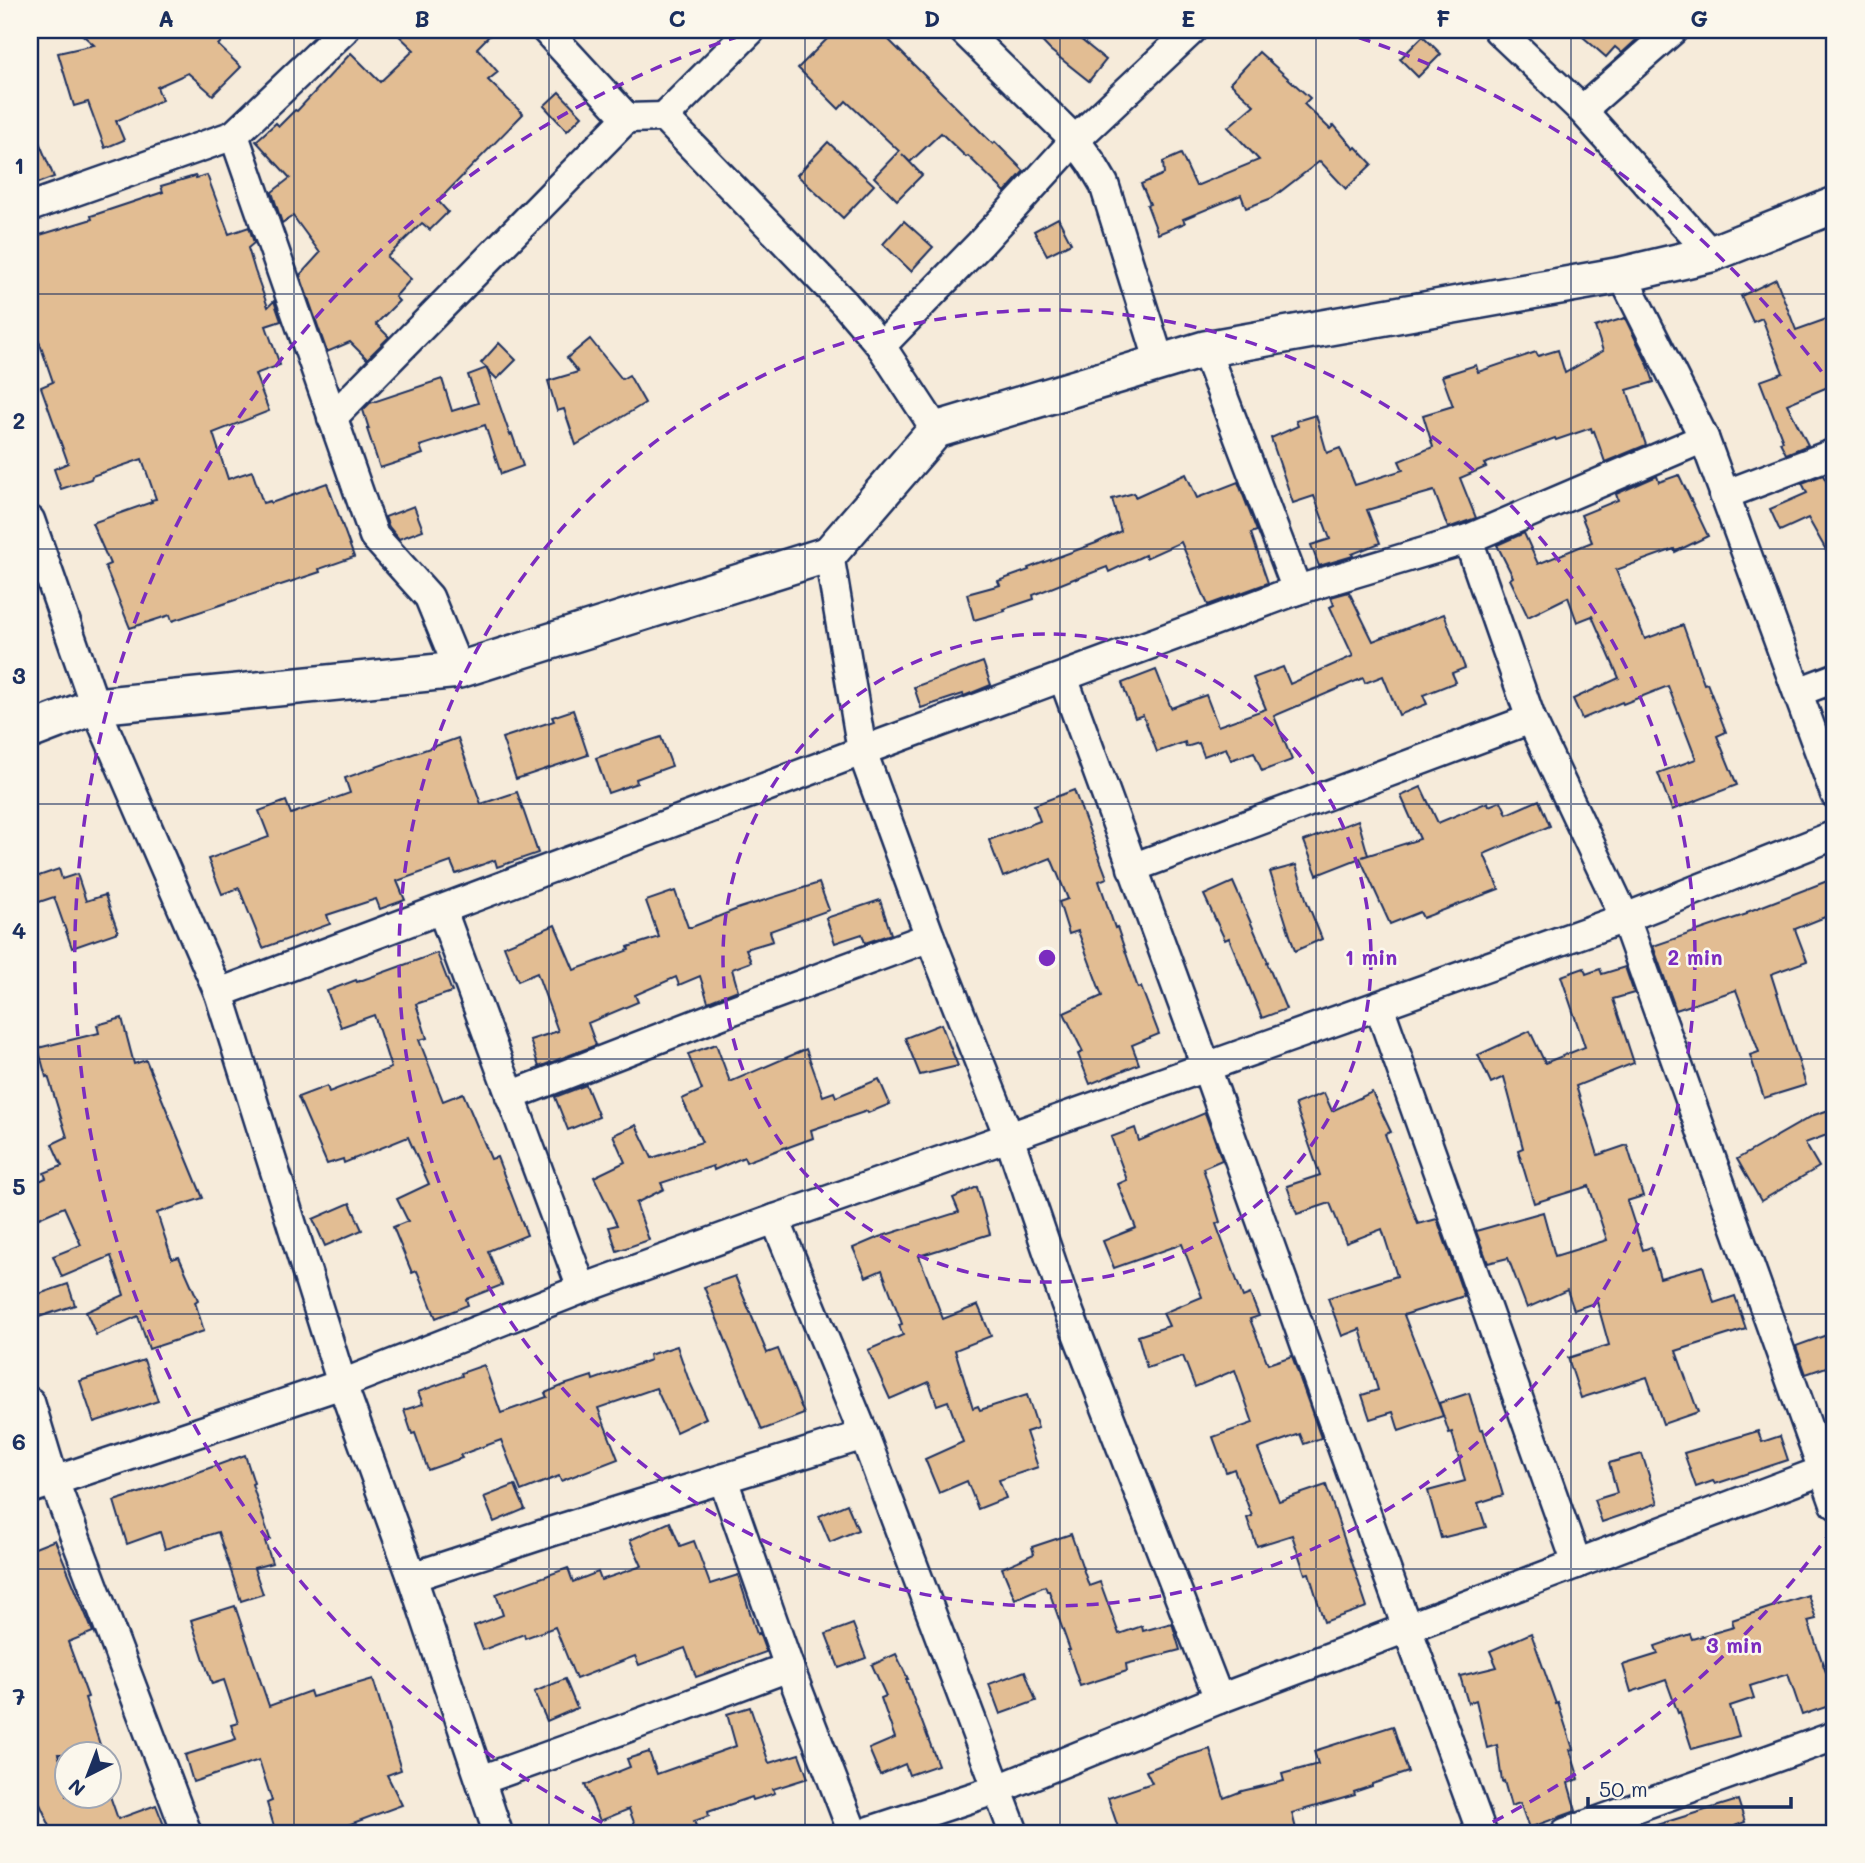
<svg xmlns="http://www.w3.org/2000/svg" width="1865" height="1863" font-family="Mali,sans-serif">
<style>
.building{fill:#e2bd93;stroke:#1b2f5e;stroke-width:2}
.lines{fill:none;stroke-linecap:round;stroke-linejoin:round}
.minor-casing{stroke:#1b2f5e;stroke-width:33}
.tertiary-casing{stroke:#1b2f5e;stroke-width:40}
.minor{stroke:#fbf7ec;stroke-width:28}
.tertiary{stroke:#fbf7ec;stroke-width:35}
.grid{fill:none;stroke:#1b2f5e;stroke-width:2;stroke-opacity:0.55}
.ring{fill:none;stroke:#7b2cbf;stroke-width:3.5;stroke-dasharray:12 9}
.centre{fill:#7b2cbf;stroke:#fbf7ec;stroke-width:3.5}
.ring-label{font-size:21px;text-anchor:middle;font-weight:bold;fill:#7b2cbf;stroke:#fbf7ec;stroke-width:5;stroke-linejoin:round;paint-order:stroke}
.neatline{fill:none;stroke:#1b2f5e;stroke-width:2.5}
.grid-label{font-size:23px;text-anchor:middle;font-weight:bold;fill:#1b2f5e}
</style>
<rect width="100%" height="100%" fill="#f6ebda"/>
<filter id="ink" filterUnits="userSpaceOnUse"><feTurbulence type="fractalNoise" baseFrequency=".0143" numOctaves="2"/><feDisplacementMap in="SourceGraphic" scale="14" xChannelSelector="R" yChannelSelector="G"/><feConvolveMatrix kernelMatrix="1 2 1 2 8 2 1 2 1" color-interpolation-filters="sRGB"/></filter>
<g filter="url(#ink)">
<g class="building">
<path d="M77,30H232L218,45L241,67L213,95L188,73L157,87L162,100L116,121L124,140L105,148L88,102L74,106L58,53L94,45Z"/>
<path d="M393,30H495L477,48L498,72L488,80L523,114L438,201L448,212L430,230L422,223L387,257L411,279L395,297L399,301L376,324L389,337L367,359L350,342L327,352L300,275L320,253L293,216L282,223L272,192L290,178L256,141L276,123L279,126L295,110L297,111L351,53L380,82L414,50Z"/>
<path d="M836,30H879L993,144L995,142L1024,171L1005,192L968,156L966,157L941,133L910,162L902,154L922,175L897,200L874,177L899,151L846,101L839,109L798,68Z"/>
<path d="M1031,30H1069L1106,60L1089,81L1050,50Z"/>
<path d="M1575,30H1647L1622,53L1615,47L1606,57Z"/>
<path d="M1423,36L1441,54L1418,77L1400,59Z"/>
<path d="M1259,52L1310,98L1304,104L1330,129L1334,125L1354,149L1356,147L1372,164L1346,189L1320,161L1272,198L1246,208L1241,195L1183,219L1185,223L1158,234L1147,205L1150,204L1141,184L1164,174L1163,162L1181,154L1196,186L1259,160L1228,127L1254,105L1230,83Z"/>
<path d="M559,92L582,116L567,131L544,106Z"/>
<path d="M30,121L54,177L30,186Z"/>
<path d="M828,142L874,185L843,218L797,175Z"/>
<path d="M207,175L229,234L249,227L254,243L248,248L255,271L268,307L274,301L281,321L266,326L280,365L255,374L269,411L213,433L228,479L252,471L263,503L270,501L271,503L327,483L354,557L319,569L320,572L172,621L170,615L130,628L105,566L110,564L92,523L152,502L151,500L156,499L142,459L92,476L91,479L61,489L54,469L68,463L41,387L53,382L30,315V238L92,219L91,216L163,192L161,186L195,176L196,178Z"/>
<path d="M1058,218L1071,243L1047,255L1034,231Z"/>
<path d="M904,221L933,247L911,271L883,244Z"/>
<path d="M1776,279L1796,330L1835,316V384L1787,404L1808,445L1786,454L1780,442L1783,441L1760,381L1783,373L1762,318L1753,322L1741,296Z"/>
<path d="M1625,318L1648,365L1654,382L1627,390L1646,445L1605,462L1594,431L1592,432L1591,428L1556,440L1555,438L1484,464L1486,467L1460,478L1476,518L1448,528L1434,491L1367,510L1380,543L1352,554L1353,556L1319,566L1311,545L1330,539L1314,496L1293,503L1271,438L1298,426L1296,421L1316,415L1327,453L1340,448L1355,485L1403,470L1399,461L1433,447L1423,415L1453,406L1442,376L1476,365L1478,372L1536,352L1538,356L1558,350L1565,373L1603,351L1595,327Z"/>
<path d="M590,339L622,379L629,375L645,403L576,445L564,409L557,411L548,381L578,372L567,358Z"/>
<path d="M499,343L516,360L497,379L487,369L510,435L512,434L523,466L501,474L485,425L420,446L423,454L380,468L367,429H369L363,410L370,403L442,379L452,411L478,403L468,375L487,368L481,363Z"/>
<path d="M1186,474L1197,498L1238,482L1257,531L1251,533L1268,583L1208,605L1181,542L1146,558L1145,555L1109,572L1107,567L1076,579V578L1033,595L1034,599L1004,609L1005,611L974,620L967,594L1000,585L998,581L1029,570L1028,568L1096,543L1121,531L1112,499L1134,493L1135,497Z"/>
<path d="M1679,475L1708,536L1675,552L1674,549L1616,570L1645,639L1683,625L1704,684L1707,683L1726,732L1717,736L1737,785L1672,810L1658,773L1696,759L1668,686L1623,704L1622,702L1582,719L1573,699L1619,678L1592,616L1577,622L1568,597L1528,617L1510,579L1513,577L1497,545L1524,533L1538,564L1592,542L1581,515L1618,500L1616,494L1657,476L1659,482Z"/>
<path d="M1823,475L1835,498V566L1808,518L1780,531L1770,509L1807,493L1802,483Z"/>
<path d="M414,506L423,530L399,539L389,527L385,517Z"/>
<path d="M1349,592L1373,641L1444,614L1465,668L1452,673L1456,682L1423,695L1427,704L1399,715L1383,676L1365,683L1363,678L1274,716L1292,760L1262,771L1254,752L1231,760L1226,748L1204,756L1199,743L1186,747L1185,742L1157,752L1143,715L1135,718L1122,683L1156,670L1171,708L1206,695L1218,726L1266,709L1253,678L1283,667L1290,684L1353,656L1330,607L1334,605L1331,597Z"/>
<path d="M983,662L991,685L964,696L963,694L921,708L914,687Z"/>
<path d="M573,710L588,755L516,779L502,738L554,721L552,717Z"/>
<path d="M661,737L672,766L636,779L637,783L608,793L596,758Z"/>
<path d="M458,738L481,804L517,792L538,853L497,867L495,860L456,874L451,862L397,881L405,900L380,909L376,899L327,915L330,924L263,948L239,888L222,894L208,859L269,837L259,811L286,801L291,814L350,793L345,778Z"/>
<path d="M1421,787L1438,823L1488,802L1489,806L1501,801L1507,814L1539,800L1550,826L1484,854L1499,889L1423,918L1420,912L1390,924L1360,858L1317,875L1304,841L1358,820L1368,855L1362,857L1420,839L1401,796Z"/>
<path d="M1074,790L1107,878L1099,881L1115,928L1117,927L1138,988L1141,987L1159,1034L1132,1045L1139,1064L1090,1084L1078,1054L1083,1052L1064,1013L1102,996L1078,931L1069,934L1059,902L1068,899L1051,858L1003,877L989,840L1040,821L1034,805Z"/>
<path d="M1296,865L1307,902L1322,939L1295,951L1270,872Z"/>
<path d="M59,869L62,879L77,874L86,901L105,895L118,932L72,948L54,897L30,905V879Z"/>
<path d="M1835,878V913L1795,929L1807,961L1771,974L1806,1085L1764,1098L1750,1055L1759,1052L1736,990L1676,1010L1653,946L1747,914V912Z"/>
<path d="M1233,882L1268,962L1267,963L1286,1009L1262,1018L1229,938L1225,940L1204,895Z"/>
<path d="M819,883L829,910L770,931L773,941L746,949L751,962L732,969L738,990L708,1002L700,976L679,985L676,977L635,995L638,1002L588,1023L596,1045L539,1067L530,1040L558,1031L537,973L518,981L504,946L555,925L574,970L629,950L628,947L659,937L646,901L675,891L688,927H692L740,908Z"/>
<path d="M880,900L891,934L865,943L862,934L835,943L826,918Z"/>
<path d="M437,953L452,992L416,1004L427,1038L419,1040L443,1101L463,1093L491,1159L497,1157L527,1235L488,1251L502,1285L466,1299L468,1305L436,1318L417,1271L412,1273L393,1227L408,1221L397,1199L429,1184L408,1137L344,1163L343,1159L327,1164L298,1097L327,1086L329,1092L391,1068L374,1015L341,1027L327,991L356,980L357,982Z"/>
<path d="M1625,967L1634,993L1613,999L1634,1063L1576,1086L1598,1155L1627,1145L1643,1196L1627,1201L1643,1250L1651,1247L1660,1278L1703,1266L1714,1303L1735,1296L1746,1329L1676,1351L1698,1412L1663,1424L1647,1377L1581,1398L1568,1358L1609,1345L1597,1302L1574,1310L1567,1290L1527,1308L1508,1258L1488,1263L1476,1231L1543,1212L1555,1256L1607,1240L1589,1186L1534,1203L1518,1150L1523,1148L1504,1077L1491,1083L1478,1055L1530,1031L1545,1063L1585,1047L1561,976L1584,968L1586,974L1600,969L1602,974Z"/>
<path d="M122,1018L134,1064L146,1060L203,1198L157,1213L172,1259L179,1257L198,1300L195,1302L204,1331L149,1349L138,1316L96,1335L86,1312L124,1295L111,1256L62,1277L53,1256L81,1245L64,1207L30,1222V1185L46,1178L44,1173L62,1166L52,1144L67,1137L48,1076L46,1077L38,1048L99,1033L97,1025Z"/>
<path d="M941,1024L958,1066L920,1075L905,1038Z"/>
<path d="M716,1044L730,1082L806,1049L823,1096L834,1092L836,1097L879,1079L890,1104L868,1113L867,1111L811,1130L813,1138L786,1148V1147L746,1162L744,1157L714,1170L713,1166L661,1183L664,1189L636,1203L649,1240L617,1251L609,1227L617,1225L594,1177L625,1162L613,1135L636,1125L652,1158L702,1142L682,1099L702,1090L688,1054Z"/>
<path d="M586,1085L599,1117L568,1130L555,1097Z"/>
<path d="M1372,1092L1391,1132L1385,1134L1418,1224L1437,1219L1464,1296L1404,1315L1443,1416L1399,1431L1393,1412L1370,1419L1362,1395L1378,1390L1360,1329L1342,1336L1328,1298L1397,1276L1382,1229L1346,1243L1330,1203L1297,1214L1287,1186L1320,1175L1295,1104L1324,1093L1332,1111Z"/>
<path d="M1835,1108V1132L1805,1143L1819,1167L1761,1201L1737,1159L1814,1115Z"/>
<path d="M1205,1113L1222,1160L1203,1168L1220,1222L1216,1224L1243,1297L1250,1294L1259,1316L1250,1319L1268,1364L1292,1356L1321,1438L1304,1444L1300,1434L1258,1449L1279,1501L1326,1485L1367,1607L1324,1622L1309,1573L1305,1574L1292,1535L1257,1546L1247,1518L1252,1516L1234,1469L1226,1472L1213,1437L1253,1423L1235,1370L1195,1387L1183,1356L1147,1368L1138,1336L1169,1326L1163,1313L1202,1297L1182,1244L1114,1268L1103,1241L1136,1228L1118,1184L1127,1180L1111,1137L1135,1128L1139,1141Z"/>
<path d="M977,1187L990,1234L919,1256L943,1319L978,1305L991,1336L955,1350L973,1408L978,1406L980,1410L1027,1395L1038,1428L1026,1432L1038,1467L999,1480L1006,1498L978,1509L967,1481L939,1493L925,1459L963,1442L948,1401L937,1405L929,1382L890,1399L868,1350L903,1335L899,1325L902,1324L882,1270L866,1277L853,1248L879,1237L959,1212L953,1198Z"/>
<path d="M350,1203L362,1230L325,1246L313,1219Z"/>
<path d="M735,1276L767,1353L778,1349L804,1414L762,1430L704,1287Z"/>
<path d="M68,1284L75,1305L33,1319L30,1308V1297Z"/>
<path d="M1835,1332V1364L1806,1374L1796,1346Z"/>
<path d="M677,1346L688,1378L706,1418L676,1432L656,1388L598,1408L618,1459L561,1481L559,1476L521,1491L501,1440L460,1455L462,1458L428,1470L415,1433L412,1434L404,1410L423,1404L418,1392L462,1376L461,1373L484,1365L501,1413L547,1397L545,1393L564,1385L592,1376L593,1380L650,1360L649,1355Z"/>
<path d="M144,1360L158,1401L94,1422L80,1381Z"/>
<path d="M1469,1393L1480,1430L1483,1429L1503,1495L1478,1503L1486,1527L1441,1538L1428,1491L1465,1481L1452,1432L1449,1433L1439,1403Z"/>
<path d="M1758,1431L1762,1442L1780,1436L1788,1460L1715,1484L1713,1481L1696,1487L1684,1453Z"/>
<path d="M1642,1454L1658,1503L1602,1522L1594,1500L1617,1493L1609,1463Z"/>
<path d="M245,1455L254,1483L252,1484L270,1539L265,1541L272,1563L254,1568L263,1594L241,1601L218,1532L165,1549L160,1532L127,1544L114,1501L149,1490Z"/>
<path d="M515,1485L525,1509L494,1522L484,1497Z"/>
<path d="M847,1504L858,1530L830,1542L819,1516Z"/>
<path d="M670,1522L680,1546L694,1541L710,1584L738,1575L757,1634L759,1633L766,1652L696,1677L685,1648L639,1665L635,1656L576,1679L555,1627L525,1638L524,1634L483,1650L474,1626L503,1615L496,1594L568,1568L573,1582L598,1572L601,1580L642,1566L630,1540Z"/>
<path d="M1071,1534L1089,1586L1100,1582L1119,1634L1142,1626L1143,1631L1172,1623L1180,1650L1126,1664L1127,1671L1080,1686L1068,1650H1070L1049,1591H1047L1045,1586L1015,1599L1002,1568L1034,1554L1032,1547Z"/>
<path d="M55,1540L93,1632L68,1642L88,1697L85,1698L103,1754H58L66,1777V1796H110L118,1819L156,1805L167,1833H53L30,1782V1550Z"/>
<path d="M1808,1595L1816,1619L1808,1621L1824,1667L1826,1672L1835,1669V1704L1802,1715L1788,1674L1750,1686L1754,1698L1730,1706L1739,1736L1692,1749L1680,1712L1678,1713L1666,1680L1631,1692L1623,1665L1658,1654L1655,1646L1690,1634L1692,1639L1734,1627L1732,1620Z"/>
<path d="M235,1606L269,1706L310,1691L312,1697L373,1679L401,1770L387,1775L402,1805L326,1833H276L267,1803L272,1801L259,1760L193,1782L185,1755L236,1739L231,1725L238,1723L224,1680L212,1684L191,1620Z"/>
<path d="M853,1624L866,1658L839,1668L826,1634Z"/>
<path d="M1531,1633L1556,1704L1558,1703L1573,1749L1570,1750L1579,1779L1568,1783L1576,1811L1529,1828L1520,1803L1511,1806L1504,1781L1502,1782L1497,1745L1487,1748L1476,1700L1468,1703L1460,1676L1497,1667L1490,1651Z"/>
<path d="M896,1654L908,1679H906L938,1765L909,1775L905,1764L880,1775L869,1749L895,1738L881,1698L886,1696L872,1665Z"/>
<path d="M1025,1671L1036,1701L1000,1714L989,1684Z"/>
<path d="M565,1679L577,1708L547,1721L534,1692Z"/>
<path d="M750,1707L769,1763L799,1754L808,1778L773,1789L775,1793L753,1800L752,1797L708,1812L709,1816L694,1821L699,1833H668L666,1825L643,1833H638L629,1809L600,1821L585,1785L630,1767L627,1759L649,1752L657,1774L736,1746L727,1714Z"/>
<path d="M1393,1726L1408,1772L1372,1784V1786L1354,1792L1355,1795L1292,1813L1297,1833H1120L1108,1798L1152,1783L1146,1771L1179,1758L1210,1749L1224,1798L1242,1791L1284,1781L1282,1774L1318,1764L1314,1751Z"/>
<path d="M1738,1800L1745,1822L1735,1826L1736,1833H1651L1650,1827Z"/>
</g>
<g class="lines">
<g class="minor-casing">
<g id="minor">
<path d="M344,30L234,135L374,536L429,597L459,670"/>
<path d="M546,30L627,118L664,117L845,304L881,346L936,430"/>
<path d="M963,30L1075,140L1091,162L1104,184L1160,363"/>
<path d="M1498,30L1582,110L1711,254"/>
<path d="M1582,110L1673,30"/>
<path d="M664,117L751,30"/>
<path d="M30,207L234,135"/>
<path d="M1622,275L1704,438L1835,794"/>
<path d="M881,346L980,244L1075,140L1192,30"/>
<path d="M1205,349L1297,590"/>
<path d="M332,418L627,118"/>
<path d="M1724,495L1835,453"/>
<path d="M30,520L95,706L219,993L342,1384L412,1577L498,1833"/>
<path d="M1468,539L1531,719L1625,918L1835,1504"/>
<path d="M829,554L862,751L930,937L1009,1137L1065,1302L1219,1699"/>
<path d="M1063,677L1206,1067L1407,1628L1482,1833"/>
<path d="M1798,692L1835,678"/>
<path d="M1132,868L1531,719"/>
<path d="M442,910L582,1289"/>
<path d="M219,993L862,751L1297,590L1468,539L1704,438"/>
<path d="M1379,1006L1577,1564"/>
<path d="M510,1096L722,1014L930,937"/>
<path d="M775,1219L864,1435L1014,1833"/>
<path d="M30,1402L54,1481L187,1833"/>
<path d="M723,1479L789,1667L853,1833"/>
<path d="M30,1489L342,1384L582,1289L775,1219L1009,1137L1625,918L1835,835"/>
<path d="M412,1577L553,1531L864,1435"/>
<path d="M481,1780L621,1730L789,1667"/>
<path d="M864,1833L998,1789L1219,1699L1835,1466"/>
<path d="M1565,1833L1835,1736"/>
</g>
</g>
<g class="tertiary-casing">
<path id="tertiary" d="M30,731L95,706L459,670L829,554L936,430L1205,349L1622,275L1711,254L1835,205"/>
</g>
<use href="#minor" class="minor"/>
<use href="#tertiary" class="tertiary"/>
</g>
</g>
<path class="grid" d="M294,30V1833M549,30V1833M805,30V1833M1060,30V1833M1316,30V1833M1571,30V1833M30,294H1835M30,549H1835M30,804H1835M30,1059H1835M30,1314H1835M30,1569H1835"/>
<g class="ring">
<circle cx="1047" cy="958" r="324"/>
<circle cx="1047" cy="958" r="648"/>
<path d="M1833 1529A972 972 0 0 1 1473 1832M621 1832A972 972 0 0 1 755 31M1339 31A972 972 0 0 1 1833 387"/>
</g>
<circle cx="1047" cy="958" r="10" class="centre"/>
<g class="ring-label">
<text x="1371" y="965">1 min</text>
<text x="1695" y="965">2 min</text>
<text x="1734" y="1653">3 min</text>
</g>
<rect width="1865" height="1863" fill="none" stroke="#fbf7ec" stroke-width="77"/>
<g transform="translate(88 1775) rotate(222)"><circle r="33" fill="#fbf7ec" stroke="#a1a7b3" stroke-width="2"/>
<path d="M0-5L12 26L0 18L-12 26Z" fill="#1b2f5e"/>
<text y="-10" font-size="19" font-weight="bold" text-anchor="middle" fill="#1b2f5e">N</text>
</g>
<path d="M1588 1797v10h203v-10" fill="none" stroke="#1b2f5e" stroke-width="3.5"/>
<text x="1599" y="1797" font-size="21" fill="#1b2f5e" stroke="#fbf7ec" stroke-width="5" paint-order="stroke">50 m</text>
<rect x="38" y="38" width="1788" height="1787" class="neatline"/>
<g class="grid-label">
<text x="166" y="27">A</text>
<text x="422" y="27">B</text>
<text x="677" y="27">C</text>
<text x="932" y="27">D</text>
<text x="1188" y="27">E</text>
<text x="1443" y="27">F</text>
<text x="1699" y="27">G</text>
<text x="19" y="174">1</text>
<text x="19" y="429">2</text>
<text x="19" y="684">3</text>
<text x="19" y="939">4</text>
<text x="19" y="1195">5</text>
<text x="19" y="1450">6</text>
<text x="19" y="1705">7</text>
</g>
</svg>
